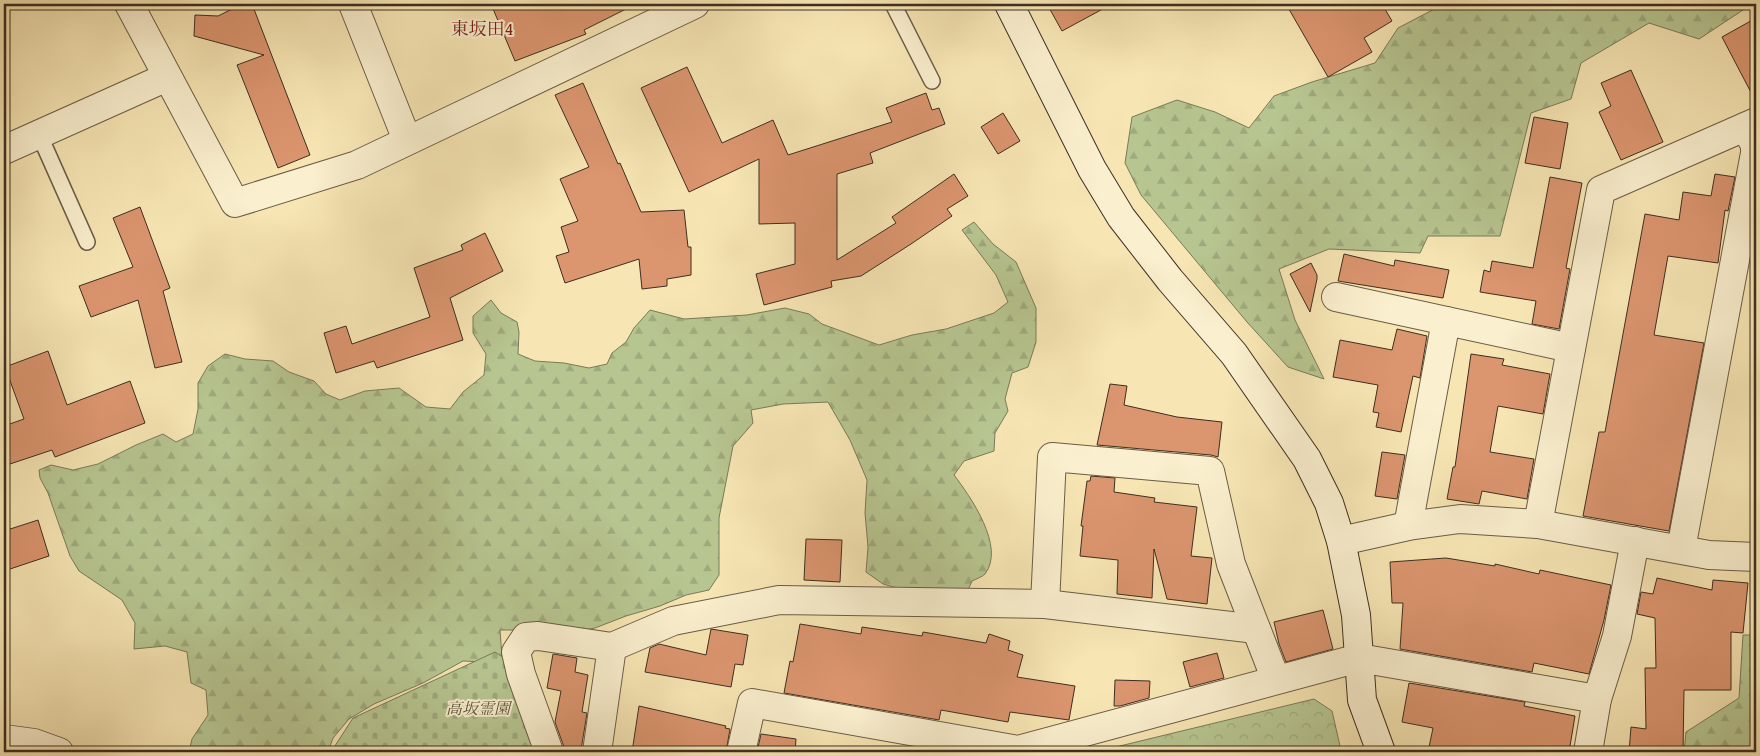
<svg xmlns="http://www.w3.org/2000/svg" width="1760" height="756" font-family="'Gentium Book Plus','Noto Serif JP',serif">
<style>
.forest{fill:url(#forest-firs);stroke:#7a7a58}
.cemetery{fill:url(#cemetery-stones);stroke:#7a7a58}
.park{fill:url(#park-crowns);stroke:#7a7a58}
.building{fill:#db956f;stroke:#3e2e20}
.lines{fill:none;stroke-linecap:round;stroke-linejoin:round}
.lane-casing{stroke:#6c5c45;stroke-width:18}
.street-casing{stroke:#6c5c45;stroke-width:30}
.secondary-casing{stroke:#3e2e20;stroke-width:30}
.lane{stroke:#faefce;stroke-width:15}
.street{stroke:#faefce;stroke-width:28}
.secondary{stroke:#faefce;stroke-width:28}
.labels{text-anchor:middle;stroke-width:4;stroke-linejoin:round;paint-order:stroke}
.park-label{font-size:16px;font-style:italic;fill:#5c543c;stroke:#faefce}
.neighbourhood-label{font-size:18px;fill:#7a1f14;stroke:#faefce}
</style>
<defs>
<pattern id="forest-firs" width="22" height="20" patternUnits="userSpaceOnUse" patternTransform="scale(1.25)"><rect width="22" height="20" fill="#b7c691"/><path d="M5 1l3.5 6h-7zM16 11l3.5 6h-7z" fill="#9eaa7d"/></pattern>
<pattern id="cemetery-stones" width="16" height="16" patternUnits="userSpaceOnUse" patternTransform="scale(1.25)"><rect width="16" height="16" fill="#b7c691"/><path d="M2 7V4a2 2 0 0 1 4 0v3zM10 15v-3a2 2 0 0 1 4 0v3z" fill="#9eaa7d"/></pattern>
<pattern id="park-crowns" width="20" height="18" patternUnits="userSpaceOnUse" patternTransform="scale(1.25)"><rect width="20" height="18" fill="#b7c691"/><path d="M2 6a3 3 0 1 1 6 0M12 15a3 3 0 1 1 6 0" fill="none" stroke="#9eaa7d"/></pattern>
</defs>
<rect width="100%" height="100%" fill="#f7e6b4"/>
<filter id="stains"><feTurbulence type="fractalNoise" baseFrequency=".004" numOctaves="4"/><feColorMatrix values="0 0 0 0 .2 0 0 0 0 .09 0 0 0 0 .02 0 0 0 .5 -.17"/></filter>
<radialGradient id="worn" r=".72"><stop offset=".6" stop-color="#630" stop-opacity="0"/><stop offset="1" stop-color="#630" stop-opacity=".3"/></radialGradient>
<g class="forest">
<path d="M1444,4H1752L1699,39L1649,23L1581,63L1571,99L1531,113L1500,236H1428L1420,253L1329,249L1279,269L1295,320L1324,379L1288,367L1247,322L1141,195L1125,163L1132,117L1177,100L1215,112L1249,128L1274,96L1312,82L1375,63L1398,28Z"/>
<path d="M974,222L993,244L1016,262L1036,308V342L1028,367L1012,373L1005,399L1008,411L995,433L994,451L964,461L954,475C970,496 1006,547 985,574C982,577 976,579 972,581L968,590L908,591L883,584L866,572L868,547L865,513L867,480L850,440L828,402L783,404L751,410L753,423L733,446L719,518V575L709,590L686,595L660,606L626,616L595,628L564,634L538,630H500L502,657L484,662L463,661L423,683L374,704L349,719L333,738L328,752H189L192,739L208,715L206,690L191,683L187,652L165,646L134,649L135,623L122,600L79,571L70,556L48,493L40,478L39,470L51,465L73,470L98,464L136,445L163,434L176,442L193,434L198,409V383L208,366L225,354L245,359L273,361L289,372L314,381L326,394L340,400L365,391L399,388L426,407L450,409L463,392L484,375L486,354L473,333V316L491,300L501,313L517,322L519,332L518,354L535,361L564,363L589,368L607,364L612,353L626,342L634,328L650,310L684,319L747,315L785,308L809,314L822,324L879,345L912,335L946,329L994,313L1008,302L996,275L962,230Z"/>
<path d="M1743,635H1756V752H1684L1686,732L1739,698Z"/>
</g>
<path class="cemetery" d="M495,652L507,660L539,752H331L353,718Z"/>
<path class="park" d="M1314,699L1332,711L1340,746L1343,752H1095Z"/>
<g class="building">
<path d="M242,4H252L310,155L278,168L237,65L264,55L194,36L195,15L218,16Z"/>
<path d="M491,4H636L584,30L586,34L515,61Z"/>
<path d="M1047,4H1112L1062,31Z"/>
<path d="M1286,4H1382L1392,21L1364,38L1372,52L1328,77Z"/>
<path d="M1756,18V102L1722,37Z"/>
<path d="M687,67L722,143L773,120L788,155L892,122L886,108L926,93L932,110L939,108L945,124L870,153L873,163L837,174V260L896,223L892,217L954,174L968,196L947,209L952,216L911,244L861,276L831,281L832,287L764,305L756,274L795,264V223L759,224V159L689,192L641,88Z"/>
<path d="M1631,70L1663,142L1621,160L1599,112L1611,106L1601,83Z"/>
<path d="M583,83L618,164L620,163L641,212L684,210L688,247H691V275L667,279V286L642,289L639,259L565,283L556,256L569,252L561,227L578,221L560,179L589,167L555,95Z"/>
<path d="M1003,113L1020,141L998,154L981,127Z"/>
<path d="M1534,117L1568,123L1560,169L1525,163Z"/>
<path d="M1715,174L1735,177L1728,211L1725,210L1718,263L1668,256L1654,335L1704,343L1669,531L1583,516L1599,432H1605L1645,214L1679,220L1683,192L1711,196Z"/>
<path d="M1550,177L1582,183L1566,268L1570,269L1559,329L1532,324L1536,301L1480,292L1484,270L1490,272L1492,261L1533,268Z"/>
<path d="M140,207L170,288L163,291L182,362L155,368L138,300L91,317L79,286L133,267L113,218Z"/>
<path d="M485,233L503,271L450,298L463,340L377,368L374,361L336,373L324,333L346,326L352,344L430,317L414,268L463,250L461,245Z"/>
<path d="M1344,254L1394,266L1395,260L1449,270L1443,298L1338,281Z"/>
<path d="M1311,263L1317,275V279L1310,312L1290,274Z"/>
<path d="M1397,329L1427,336L1420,378L1413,376L1401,432L1376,427L1379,413L1373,412L1378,385L1333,377L1340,340L1392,350Z"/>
<path d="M48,351L67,405L130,381L145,423L55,457L52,450L4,466V426L24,419L5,367Z"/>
<path d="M1471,354L1504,359L1502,365L1550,374L1543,414L1498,406L1490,452L1534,459L1527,499L1482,491L1479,504L1447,499L1453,467H1455Z"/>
<path d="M1110,384L1127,386L1124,405L1177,417L1222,422L1218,457L1211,455L1097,445Z"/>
<path d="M1382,452L1405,455L1397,499L1375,496Z"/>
<path d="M1091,476L1115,478L1114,492L1155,498L1154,502L1197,507L1191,556L1212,558L1207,604L1167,599L1154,549L1152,598L1117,594L1118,560L1080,556L1083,526H1081L1087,481H1090Z"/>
<path d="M38,520L49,556L4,571V531Z"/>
<path d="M806,539L842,540L840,582L804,580Z"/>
<path d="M1446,558L1495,566V564L1539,574L1540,570L1611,585L1604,620L1589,674L1534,663L1532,672L1400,649L1403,603H1392L1390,562Z"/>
<path d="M1657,578L1712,590L1713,580L1748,583L1743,633L1731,632V690H1684L1683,752H1629L1631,727L1646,729L1645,668H1656L1655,618L1637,614L1641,592L1653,594Z"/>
<path d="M1323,610L1333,649L1286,662L1279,644L1274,622Z"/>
<path d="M800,624L861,634L862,627L922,636L923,632L986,643L989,634L1010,641L1008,650L1023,655L1017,677L1075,686L1069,720L1010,712L1008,722L941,710L939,720L784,693L790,661L793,662Z"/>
<path d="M711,629L748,635L743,665L735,664L731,687L645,672L650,648L659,644L706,655Z"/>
<path d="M1217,653L1224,678L1190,687L1183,662Z"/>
<path d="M553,654L577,658L575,672L588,675L582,712L587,713L581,750L564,747L555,722L561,691L547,688Z"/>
<path d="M1115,680L1150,681L1149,698L1120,706H1114Z"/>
<path d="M1409,683L1525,702L1524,706L1575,716L1569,752H1428L1433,728L1402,722Z"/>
<path d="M639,706L726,726L725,728L730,729L726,752H686L660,748V752H632Z"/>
<path d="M761,734L796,739L795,752H757Z"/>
</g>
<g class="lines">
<g class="lane-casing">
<g id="lane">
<path d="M893,4L932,81"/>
<path d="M39,134L87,242"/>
</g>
</g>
<g class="street-casing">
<g id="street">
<path d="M129,4L235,203L357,165L695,4"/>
<path d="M353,4L407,140"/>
<path d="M4,150L167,77"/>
<path d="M1336,297L1571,348"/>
<path d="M1538,524L1601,190L1756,122"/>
<path d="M1408,526L1446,321"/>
<path d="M1341,541L1408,526L1460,519L1538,524L1709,555L1756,557"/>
<path d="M1681,549L1755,153V145L1745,127"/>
<path d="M1045,604L1052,457L1210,471L1231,564L1276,680"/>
<path d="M4,739L34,743L59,752"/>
<path d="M549,752L521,674L516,652L526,637L538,636L612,647L673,621L779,600L1045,604L1256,629"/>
<path d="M597,752L612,647"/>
<path d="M741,752L752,703L1018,750L1359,658L1597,699"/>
<path d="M1588,752L1597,699L1617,636L1635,541"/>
</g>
</g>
<g class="secondary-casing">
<path id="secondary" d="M1009,4L1092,169L1121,217L1170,280L1234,354L1307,459L1329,503L1341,541L1356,615L1362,700L1381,752"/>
</g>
<use href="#lane" class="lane"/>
<use href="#street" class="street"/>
<use href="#secondary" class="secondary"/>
</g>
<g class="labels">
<g class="park-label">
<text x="478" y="714">高坂霊園</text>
</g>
<g class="neighbourhood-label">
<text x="482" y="35">東坂田4</text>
</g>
</g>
<rect width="1760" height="756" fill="none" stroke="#f7e6b4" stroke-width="20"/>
<rect x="5" y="5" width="1750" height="746" fill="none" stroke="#3e2e20" stroke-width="2.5"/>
<rect x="10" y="10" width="1740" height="736" fill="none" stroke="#3e2e20"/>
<rect width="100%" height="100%" filter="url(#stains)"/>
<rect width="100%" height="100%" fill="url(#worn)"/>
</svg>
